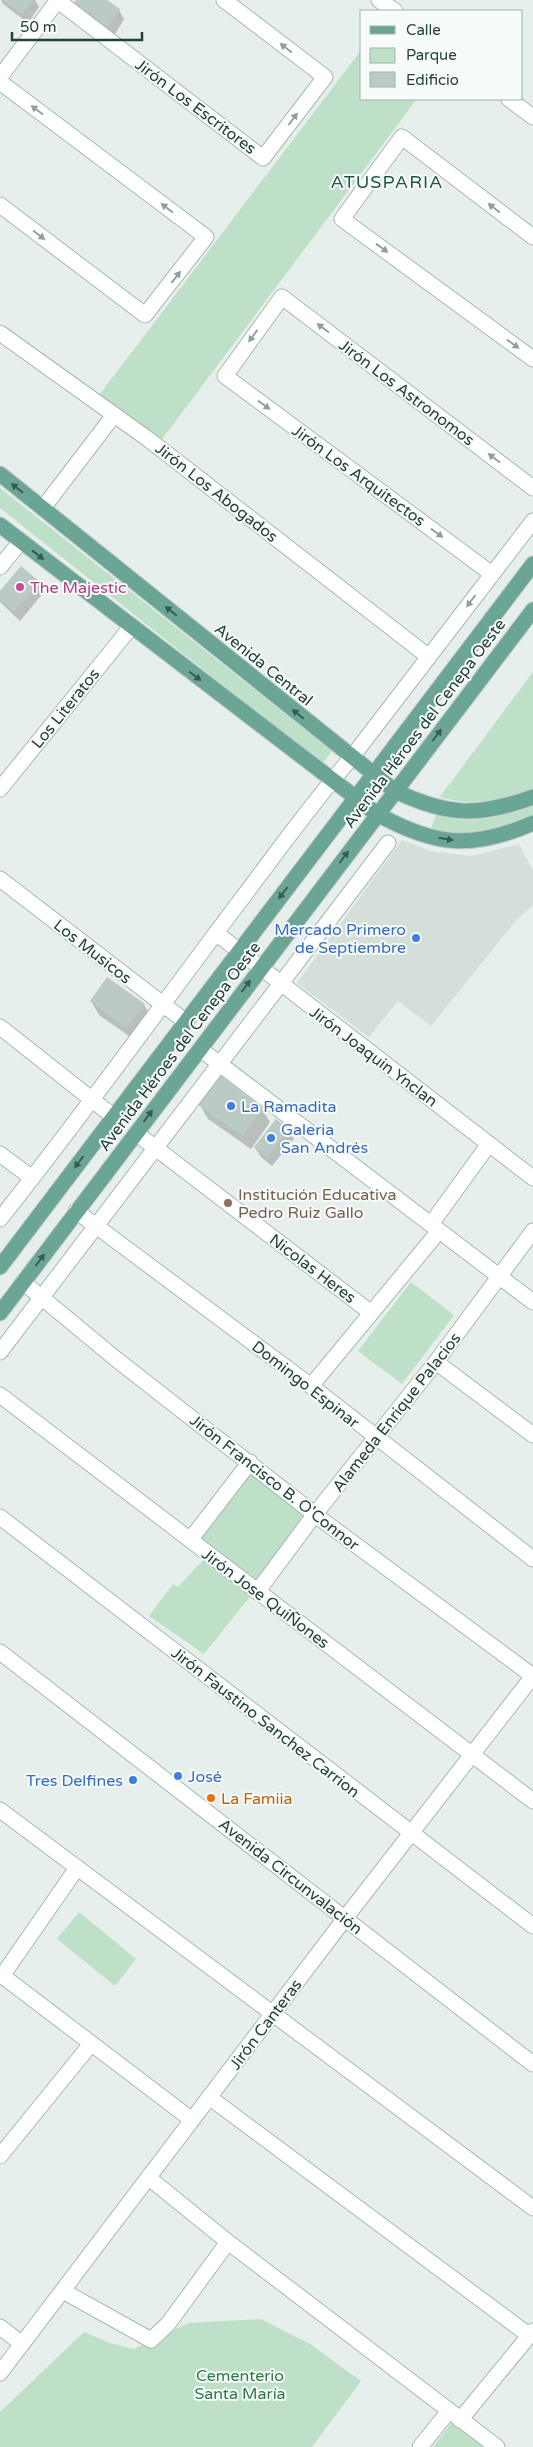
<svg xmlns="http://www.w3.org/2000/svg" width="533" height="2447" font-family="'Varela Round',sans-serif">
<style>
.built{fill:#d4dfda}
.green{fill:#bfe0c8}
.shadow{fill:#0003}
.building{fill:#bbcac4}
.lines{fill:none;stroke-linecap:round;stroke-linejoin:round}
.minor-casing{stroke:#a8b8b2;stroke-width:17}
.major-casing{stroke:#c2cac8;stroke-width:17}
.minor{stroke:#fff;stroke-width:15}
.major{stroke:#6aa596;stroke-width:15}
.oneway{fill:#92a09c}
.oneway2{fill:#365b51}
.hotel-dot{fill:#d1479c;stroke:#f7fbf9;stroke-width:2}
.shop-dot{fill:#3f7fe0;stroke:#f7fbf9;stroke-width:2}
.education-dot{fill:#8d6e63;stroke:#f7fbf9;stroke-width:2}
.food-dot{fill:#e8710a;stroke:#f7fbf9;stroke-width:2}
.labels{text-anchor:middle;stroke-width:4;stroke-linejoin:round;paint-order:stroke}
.street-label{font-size:16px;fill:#24423a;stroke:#f7fbf9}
.hotel-label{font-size:16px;fill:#b23c85;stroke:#f7fbf9;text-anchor:start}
.shop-label{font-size:16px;fill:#366cbe;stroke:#f7fbf9;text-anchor:start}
.education-label{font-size:16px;fill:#785e54;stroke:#f7fbf9;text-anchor:start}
.food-label{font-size:16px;fill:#c56008;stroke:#f7fbf9;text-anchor:start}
.park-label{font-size:16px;fill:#2d7a4b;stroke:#f7fbf9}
.neighbourhood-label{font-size:18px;letter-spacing:1px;fill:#1f5548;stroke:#f7fbf9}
</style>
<rect width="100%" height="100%" fill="#e6efeb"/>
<path class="built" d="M402,840L431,851L472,856L519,844L533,871V905L517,919L431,1026L398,1001L369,1037L297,983Z"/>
<g class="green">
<path d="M362,49V99H417L160,442L97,398Z"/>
<path d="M0,488L332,751L322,764L0,508Z"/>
<path d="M533,672V789C503,802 471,806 440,797Z"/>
<path d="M533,803V816C502,830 464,845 431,828L436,815C473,825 499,818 533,803Z"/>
<path d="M411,1282L454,1315L402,1384L358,1351Z"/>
<path d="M254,1469L313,1515L257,1586L199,1541Z"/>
<path d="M205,1558L252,1594L204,1654L149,1616L173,1584L178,1587Z"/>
<path d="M79,1912L136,1959L115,1986L57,1939Z"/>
<path d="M261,2319L310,2344L361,2381L312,2447H0V2412L84,2332L110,2343L134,2349L188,2323Z"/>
<path d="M452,2422L485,2447H433Z"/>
</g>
<g class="shadow">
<path d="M1,0H35L39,7L28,23L3,4Z"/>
<path d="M77,0H104L119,10L124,19L114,36L80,13Z"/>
<path d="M39,583L44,592L20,621L0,602V593Z"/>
<path d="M91,1001L144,1005L152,1018L136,1041L99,1015Z"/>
<path d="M200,1105L262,1109L270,1122L251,1149L208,1119Z"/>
<path d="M288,1130L294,1139L272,1166L261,1157L255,1148Z"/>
</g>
<g class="building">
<path d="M3,0H33L22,15Z"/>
<path d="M76,0H107L120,9L108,27L73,4Z"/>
<path d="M21,566L40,582L14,612L0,600V591Z"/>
<path d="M107,977L145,1004L127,1028L90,1001Z"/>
<path d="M220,1075L263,1108L243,1136L198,1105Z"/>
<path d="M276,1119L289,1129L267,1158L254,1147Z"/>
</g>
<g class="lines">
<g class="minor-casing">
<g id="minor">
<path d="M57,0L263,158L325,77L224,0"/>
<path d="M379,0L395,11"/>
<path d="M0,77L58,0"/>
<path d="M0,82L206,237L145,315L0,205"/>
<path d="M509,99L533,117"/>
<path d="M533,237L402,137L342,219L533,359"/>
<path d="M0,333L148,439L429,657"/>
<path d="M43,508L114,415"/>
<path d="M0,567L21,541"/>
<path d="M492,574L225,376L282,297L533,488"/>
<path d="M0,789L131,627"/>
<path d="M0,879L186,1022"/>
<path d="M216,933L533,1178"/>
<path d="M0,1027L114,1117"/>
<path d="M200,1049L533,1302"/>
<path d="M136,1133L370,1312"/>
<path d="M0,1154L32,1178"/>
<path d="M76,1211L311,1386L533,1559"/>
<path d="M0,1219C83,1115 160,1007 240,901C277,852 312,803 352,757L533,521"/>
<path d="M431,1224L489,1144"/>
<path d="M23,1282L116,1359L322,1520L533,1676"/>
<path d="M0,1352L388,843"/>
<path d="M436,1362L533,1435"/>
<path d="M311,1386L439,1231"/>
<path d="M0,1395L533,1801"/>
<path d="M0,1517L533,1926"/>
<path d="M190,1540L250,1462"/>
<path d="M257,1592L315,1514L436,1362L533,1231"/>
<path d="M0,1652L533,2064"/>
<path d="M0,1810L533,2208"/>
<path d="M0,1974L192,2120"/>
<path d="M2,1976L77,1868"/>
<path d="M209,2097L530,2336"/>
<path d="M0,2156L91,2044"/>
<path d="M149,2178L228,2242L497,2447"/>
<path d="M63,2291L151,2340L168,2324L228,2242"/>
<path d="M0,2327L22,2344"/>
<path d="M0,2373L346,1917L533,1676"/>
<path d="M460,2420L533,2331"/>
<path d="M420,2447L449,2411"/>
</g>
</g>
<g class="major-casing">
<g id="major">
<path d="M0,474L395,791C448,816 478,817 533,797"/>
<path d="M0,525L377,814C435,846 472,850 533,823"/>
<path d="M0,1267L533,564"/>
<path d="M0,1313L533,610"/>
</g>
</g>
<use href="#minor" class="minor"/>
<use href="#major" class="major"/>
</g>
<defs><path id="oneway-solid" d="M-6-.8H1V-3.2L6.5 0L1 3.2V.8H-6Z" transform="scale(1.25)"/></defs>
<g class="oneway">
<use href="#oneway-solid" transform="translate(286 48) rotate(-143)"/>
<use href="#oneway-solid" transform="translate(37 110) rotate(-143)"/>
<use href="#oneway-solid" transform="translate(293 119) rotate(-53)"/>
<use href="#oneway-solid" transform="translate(167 208) rotate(-143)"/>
<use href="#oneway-solid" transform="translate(494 208) rotate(-143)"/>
<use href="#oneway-solid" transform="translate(39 235) rotate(37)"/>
<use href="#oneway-solid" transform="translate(382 248) rotate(36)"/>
<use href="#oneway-solid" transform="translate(176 277) rotate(-52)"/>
<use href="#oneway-solid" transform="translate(323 328) rotate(-143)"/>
<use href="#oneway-solid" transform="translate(253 336) rotate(126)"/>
<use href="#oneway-solid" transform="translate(513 344) rotate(36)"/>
<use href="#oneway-solid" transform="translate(264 405) rotate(36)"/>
<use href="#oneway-solid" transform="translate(494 458) rotate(-143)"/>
<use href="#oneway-solid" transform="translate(437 533) rotate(36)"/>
<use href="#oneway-solid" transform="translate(471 601) rotate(127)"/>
</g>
<g class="oneway2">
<use href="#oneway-solid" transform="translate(17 488) rotate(-142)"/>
<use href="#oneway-solid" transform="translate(38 555) rotate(38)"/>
<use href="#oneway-solid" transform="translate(171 611) rotate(-141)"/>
<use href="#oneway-solid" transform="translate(195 676) rotate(37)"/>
<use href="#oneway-solid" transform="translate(298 714) rotate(-141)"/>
<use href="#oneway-solid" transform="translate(437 735) rotate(-53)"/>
<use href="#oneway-solid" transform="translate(446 839) rotate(9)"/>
<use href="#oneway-solid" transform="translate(344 857) rotate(-53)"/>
<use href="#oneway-solid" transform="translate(283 893) rotate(127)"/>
<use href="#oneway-solid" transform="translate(246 986) rotate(-53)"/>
<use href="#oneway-solid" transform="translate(148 1116) rotate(-53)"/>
<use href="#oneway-solid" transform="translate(79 1162) rotate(127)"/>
<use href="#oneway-solid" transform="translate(40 1260) rotate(-53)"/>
</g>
<circle class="hotel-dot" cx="20" cy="587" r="5"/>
<g class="shop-dot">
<circle cx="416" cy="938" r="5"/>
<circle cx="231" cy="1106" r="5"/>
<circle cx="271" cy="1138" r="5"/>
<circle cx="178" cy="1776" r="5"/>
<circle cx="133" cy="1780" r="5"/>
</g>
<circle class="education-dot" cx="228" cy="1203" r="5"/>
<circle class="food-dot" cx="211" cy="1798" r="5"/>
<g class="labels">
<g class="street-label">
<text transform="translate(196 106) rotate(37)" y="6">Jirón Los Escritores</text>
<text transform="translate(407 392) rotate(37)" y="6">Jirón Los Astronomos</text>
<text transform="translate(359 475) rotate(36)" y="6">Jirón Los Arquitectos</text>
<text transform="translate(217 492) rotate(38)" y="6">Jirón Los Abogados</text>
<text transform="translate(264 664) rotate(39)" y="6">Avenida Central</text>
<text transform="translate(65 708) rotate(-51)" y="6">Los Literatos</text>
<text transform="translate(424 723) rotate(-53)" y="6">Avenida Héroes del Cenepa Oeste</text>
<text transform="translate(93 951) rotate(38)" y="6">Los Musicos</text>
<text transform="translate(179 1046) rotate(-53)" y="6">Avenida Héroes del Cenepa Oeste</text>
<text transform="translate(374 1056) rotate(37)" y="6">Jirón Joaquin Ynclan</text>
<text transform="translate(313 1268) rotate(37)" y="6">Nicolas Heres</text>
<text transform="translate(306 1384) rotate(38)" y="6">Domingo Espinar</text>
<text transform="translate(396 1412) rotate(-52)" y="6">Alameda Enrique Palacios</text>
<text transform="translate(275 1482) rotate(38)" y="6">Jirón Francisco B. O'Connor</text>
<text transform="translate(266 1598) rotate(37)" y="6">Jirón Jose QuiÑones</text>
<text transform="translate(266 1722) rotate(38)" y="6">Jirón Faustino Sanchez Carrion</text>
<text transform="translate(291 1876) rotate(38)" y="6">Avenida Circunvalación</text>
<text transform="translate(265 2024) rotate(-53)" y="6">Jirón Canteras</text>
</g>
<g class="hotel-label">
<text x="30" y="593">The Majestic</text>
</g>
<g class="shop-label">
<text x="406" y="935" text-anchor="end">Mercado Primero<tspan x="406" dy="18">de Septiembre</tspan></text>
<text x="241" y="1112">La Ramadita</text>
<text x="281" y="1135">Galeria<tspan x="281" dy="18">San Andrés</tspan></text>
<text x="188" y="1782">José</text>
<text x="123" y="1786" text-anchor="end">Tres Delfines</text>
</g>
<g class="education-label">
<text x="238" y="1200">Institución Educativa<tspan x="238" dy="18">Pedro Ruiz Gallo</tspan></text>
</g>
<g class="food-label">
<text x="221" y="1804">La Famiia</text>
</g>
<g class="park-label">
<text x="240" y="2381">Cementerio<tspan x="240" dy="18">Santa María</tspan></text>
</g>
<g class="neighbourhood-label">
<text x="387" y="188">ATUSPARIA</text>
</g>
</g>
<rect x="360" y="10" width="162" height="90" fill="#f7fbf9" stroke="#a3b1ad"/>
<rect x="370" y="26" width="25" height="8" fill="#6aa596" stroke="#a3b1ad"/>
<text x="406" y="35" font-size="15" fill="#24423a">Calle</text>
<rect x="370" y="48" width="25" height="15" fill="#bfe0c8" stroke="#a3b1ad"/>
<text x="406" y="60" font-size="15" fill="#24423a">Parque</text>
<rect x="370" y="72" width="25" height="15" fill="#bbcac4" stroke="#a3b1ad"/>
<text x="406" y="85" font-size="15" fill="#24423a">Edificio</text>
<path d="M12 32v8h130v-8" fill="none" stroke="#24423a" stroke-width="2.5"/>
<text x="20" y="32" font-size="15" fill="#24423a" stroke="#f7fbf9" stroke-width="4" paint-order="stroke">50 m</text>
</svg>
